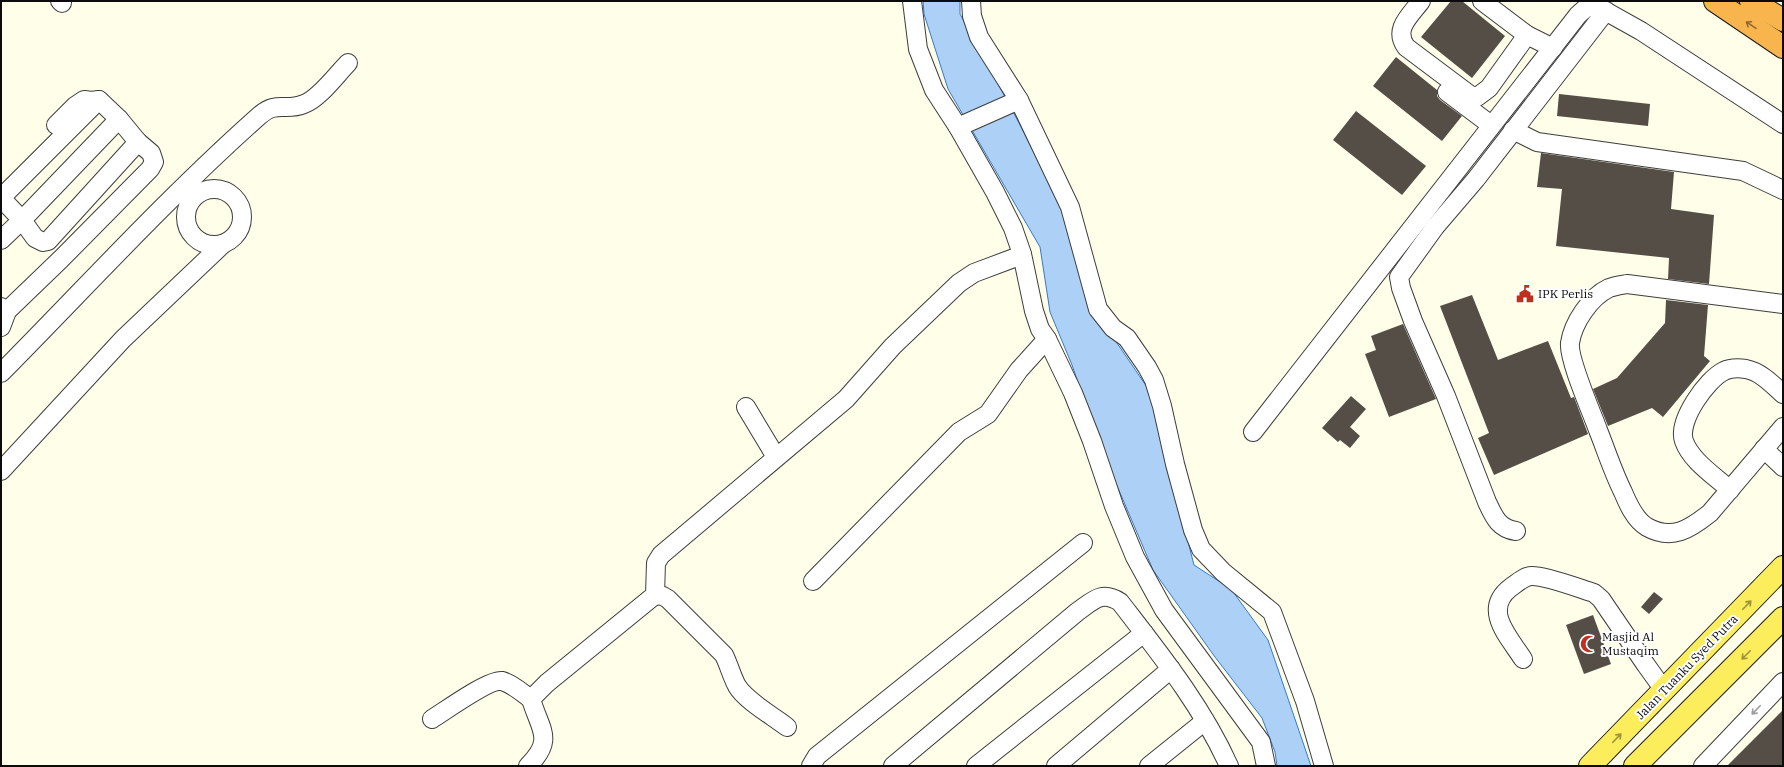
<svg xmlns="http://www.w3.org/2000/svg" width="1784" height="767" font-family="'IBM Plex Serif',serif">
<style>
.water{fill:#add0f7;stroke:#327ad0}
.building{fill:#544e47}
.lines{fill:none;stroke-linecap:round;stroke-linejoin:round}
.minor-casing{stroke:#3e3e3e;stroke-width:20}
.major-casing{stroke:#1c1c1c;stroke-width:24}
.highway-casing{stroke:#1c1c1c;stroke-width:24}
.minor{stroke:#fff;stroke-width:18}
.major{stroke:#fced5c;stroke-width:22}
.highway{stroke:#f8b54e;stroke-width:22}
.oneway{stroke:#8d6830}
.oneway2{stroke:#9c933c}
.oneway3{stroke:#9d9d9d}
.labels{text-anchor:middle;stroke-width:4;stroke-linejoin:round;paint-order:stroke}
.poi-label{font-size:12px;fill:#0b0b0b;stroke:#fff;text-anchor:start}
.street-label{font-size:12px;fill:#0b0b0b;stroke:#fff}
</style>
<rect width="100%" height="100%" fill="#fffee9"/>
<path class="water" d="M923,1H960V14L1018,121L1058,200L1081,263L1093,317L1117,343L1149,390L1194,565L1231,589L1268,640L1311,766H1277L1275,752L1262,718L1215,657L1153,570L1103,453L1072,365L1050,312L1040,247L948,89L924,14Z"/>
<g class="building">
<path d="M1451,1H1462L1505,36L1472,78L1421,37Z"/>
<path d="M1396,57L1437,90V96L1440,100L1462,116L1442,141L1373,86Z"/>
<path d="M1559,94L1650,104L1648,126L1557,116Z"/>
<path d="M1356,111L1426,166L1402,195L1333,140Z"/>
<path d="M1541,153L1674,172L1671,209L1714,215L1709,284L1668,279L1669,258L1556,246L1562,189L1537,187Z"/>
<path d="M1472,295L1498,360L1548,341L1571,398L1574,397L1588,434L1494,475L1478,438L1489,433L1440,306Z"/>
<path d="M1666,300L1708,305L1704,356L1710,361L1663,417L1652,408L1608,426L1593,389L1617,378L1665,323Z"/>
<path d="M1403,324L1436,399L1389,417L1365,354L1376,350L1371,336Z"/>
<path d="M1351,396L1366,409L1350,427L1360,436L1350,448L1340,440L1338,442L1322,428Z"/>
<path d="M1654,592L1663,599L1649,614L1641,607Z"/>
<path d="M1593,615L1611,664L1584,674L1566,625Z"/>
<path d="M1783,710V766H1727Z"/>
</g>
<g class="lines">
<g class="minor-casing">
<g id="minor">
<path d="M60,1L62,3"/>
<path d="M912,1L918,49L934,90L958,127L995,192L1013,228L1022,254L1034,311L1040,329L1047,339L1073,393L1092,441L1114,506L1135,557L1164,610L1261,742L1266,766"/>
<path d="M971,1L972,16L979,37L1019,100L1070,207L1098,309L1113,328L1127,338L1147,367L1154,380L1162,406L1175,464L1193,530L1201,549L1223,572L1272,612L1305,701L1324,766"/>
<path d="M1421,1C1410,16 1393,29 1406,47L1470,95L1477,97L1489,88L1527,35"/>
<path d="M1482,1L1527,35L1553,48"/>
<path d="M1447,92L1491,125"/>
<path d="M958,127L1019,100"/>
<path d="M1513,130L1537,142L1743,171L1783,190"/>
<circle cx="214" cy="217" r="28"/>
<path d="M1,198L22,220L35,238L43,242L48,241L138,142"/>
<path d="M1,198L99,100"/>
<path d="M1,240L22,220L119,119"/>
<path d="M1783,304L1627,284C1621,285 1614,286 1609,288C1590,297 1573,323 1570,343C1568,359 1592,413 1598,430C1606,450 1613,472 1623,492C1628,504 1635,520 1647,527C1672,541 1690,529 1710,513L1783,427"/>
<path d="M1,307L7,311L61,259L150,169L154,162L151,153L138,142L119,119L99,100L92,101L84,100L75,106L56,125"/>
<path d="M1,327L7,311"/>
<path d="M1,373C86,287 168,197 259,116C277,100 285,112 304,104C319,99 337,74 348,63"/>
<path d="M746,407L776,457"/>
<path d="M1253,432L1578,15L1587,7H1598L1641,31L1783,124"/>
<path d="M1764,449L1783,467"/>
<path d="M1,471L123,339L223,244"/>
<path d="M1730,490C1715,476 1691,461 1684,441C1677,421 1707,379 1724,371C1730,368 1739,368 1746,369C1761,372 1772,384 1783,394"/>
<path d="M1516,531C1499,529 1494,517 1487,502L1446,396L1413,321L1401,288L1399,277L1435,227L1476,179L1606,11"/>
<path d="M813,581L959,432L988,414L1019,370L1047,339"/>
<path d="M655,595L663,596L668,599L724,655C729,665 732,677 737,686C746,701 773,716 787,727"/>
<path d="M1523,659C1509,637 1482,610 1510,588C1516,584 1524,576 1532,576C1547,576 1578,588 1594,593L1601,599L1646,665L1664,690"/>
<path d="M432,719C445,711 489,679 502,681C513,684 522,693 531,699"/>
<path d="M528,766C555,739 540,730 531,699L547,683L655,595L656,563L661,555L846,399L893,346L959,283L974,273L1022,255"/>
<path d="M811,766L817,756L1083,543"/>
<path d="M893,766L1077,612C1093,601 1101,590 1120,602C1160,654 1202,706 1229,766"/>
<path d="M976,766L1144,633"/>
<path d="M1056,766L1171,669"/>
<path d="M1149,766L1205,721"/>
<path d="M1703,766L1783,682"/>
</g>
</g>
<g class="major-casing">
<g id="major">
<path d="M1590,766L1783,567"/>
<path d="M1635,766L1783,618"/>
</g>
</g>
<g class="highway-casing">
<g id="highway">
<path d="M1715,1L1783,47"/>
<path d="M1751,1L1783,20"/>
</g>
</g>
<use href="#minor" class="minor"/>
<use href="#major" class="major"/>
<use href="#highway" class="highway"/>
</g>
<defs><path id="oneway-shaft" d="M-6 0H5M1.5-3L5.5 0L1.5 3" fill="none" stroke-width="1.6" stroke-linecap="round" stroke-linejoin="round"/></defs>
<use class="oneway" href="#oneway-shaft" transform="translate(1751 25) rotate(-146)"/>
<g class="oneway2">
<use href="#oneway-shaft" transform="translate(1747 605) rotate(-46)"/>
<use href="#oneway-shaft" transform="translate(1746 655) rotate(135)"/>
<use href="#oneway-shaft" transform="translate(1617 738) rotate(-46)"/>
</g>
<use class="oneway3" href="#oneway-shaft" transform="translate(1756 710) rotate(134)"/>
<defs>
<g id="civic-bare" transform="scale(1.38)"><path d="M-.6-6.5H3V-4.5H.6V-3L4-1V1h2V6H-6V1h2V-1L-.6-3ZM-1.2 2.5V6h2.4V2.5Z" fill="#bd3121" stroke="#fff" stroke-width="2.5" paint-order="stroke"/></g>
<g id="mosque-bare" transform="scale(1.38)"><path d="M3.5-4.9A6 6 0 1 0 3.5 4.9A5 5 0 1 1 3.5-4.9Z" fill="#bd3121" stroke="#fff" stroke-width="2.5" paint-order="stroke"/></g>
</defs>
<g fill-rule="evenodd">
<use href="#civic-bare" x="1525" y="294"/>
<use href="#mosque-bare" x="1589" y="644"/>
</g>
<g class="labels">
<g class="poi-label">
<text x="1538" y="298">IPK Perlis</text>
<text x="1602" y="641">Masjid Al<tspan x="1602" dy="14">Mustaqim</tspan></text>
</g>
<g class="street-label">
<text transform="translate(1687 667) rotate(-46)" y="4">Jalan Tuanku Syed Putra</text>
</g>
</g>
<rect width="1784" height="767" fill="none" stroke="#0b0b0b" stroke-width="4"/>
</svg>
